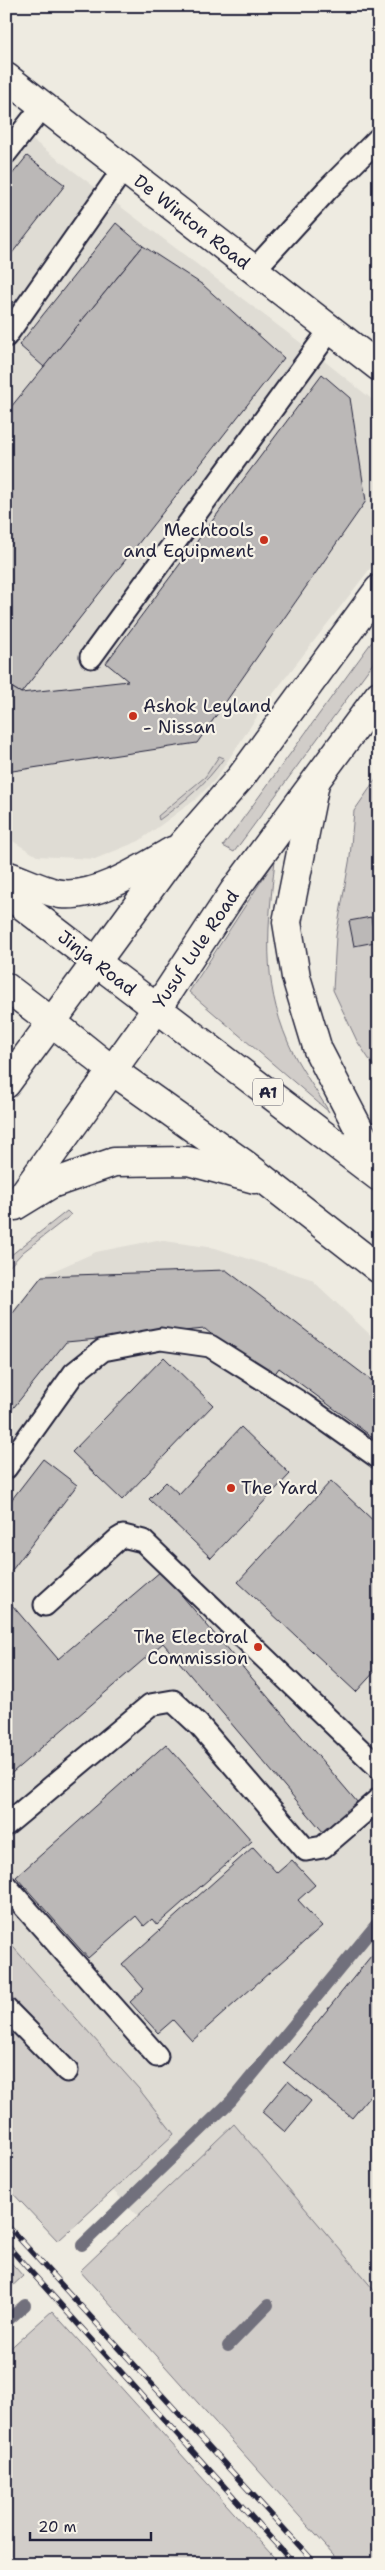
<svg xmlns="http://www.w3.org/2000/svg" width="385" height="2570" font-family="'Shantell Sans',sans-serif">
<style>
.built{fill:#dfdcd4}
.green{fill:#d1cdc9;stroke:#7a7882}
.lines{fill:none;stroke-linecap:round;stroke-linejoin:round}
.stream{stroke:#716f7b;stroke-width:12}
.building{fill:#bbb8b7;stroke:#22223b}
.service-casing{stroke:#22223b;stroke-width:25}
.minor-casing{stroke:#22223b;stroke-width:31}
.primary-casing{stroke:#22223b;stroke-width:31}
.trunk-casing{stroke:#22223b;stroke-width:31}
.service{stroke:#f7f3e8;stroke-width:21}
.minor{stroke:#f7f3e8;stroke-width:28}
.primary{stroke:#f7f3e8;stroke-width:28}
.trunk{stroke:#f7f3e8;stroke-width:28}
.rail-casing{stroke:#22223b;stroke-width:5.5}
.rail{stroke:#f7f3e8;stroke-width:4;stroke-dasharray:11;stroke-linecap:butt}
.poi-dot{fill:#c8321e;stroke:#f7f3e8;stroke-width:2}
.labels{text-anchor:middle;stroke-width:4.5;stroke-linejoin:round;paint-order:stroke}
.shield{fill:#f7f3e8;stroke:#62616f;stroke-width:1}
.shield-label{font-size:16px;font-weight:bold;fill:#22223b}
.street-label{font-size:18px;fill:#22223b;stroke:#f7f3e8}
.poi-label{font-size:18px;fill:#22223b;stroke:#f7f3e8;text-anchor:end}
</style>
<rect width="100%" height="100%" fill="#eeebe1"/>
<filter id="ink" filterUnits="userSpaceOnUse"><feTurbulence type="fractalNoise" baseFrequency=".02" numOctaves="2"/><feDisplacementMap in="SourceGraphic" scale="10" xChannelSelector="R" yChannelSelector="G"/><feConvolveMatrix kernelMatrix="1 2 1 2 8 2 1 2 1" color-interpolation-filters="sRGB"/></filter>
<g filter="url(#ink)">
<g class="built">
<path d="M6,120L313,352L379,405V557L266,703L215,780L195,800L139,841L95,859L37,856L6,837Z"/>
<path d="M157,1240L215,1248L311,1279L379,1343V2458L6,2083V1319L42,1276L96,1252Z"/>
</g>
<g class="green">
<path d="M379,632V655L234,852L223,846Z"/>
<path d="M219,756L224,758C206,784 184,802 159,820L158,816L205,777Z"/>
<path d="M379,775V1074L357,1041L333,990L336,936L350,857L354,811Z"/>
<path d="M275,860C268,926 261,979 288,1042C298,1066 316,1089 329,1112L189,992Z"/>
<path d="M67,1211L71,1215L23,1252L6,1270V1259Z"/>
<path d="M6,1939L139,2089L174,2134L58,2241L6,2186Z"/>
<path d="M234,2124L379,2296V2564H342L80,2271Z"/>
<path d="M6,2257L23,2276L6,2292Z"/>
<path d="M52,2311L280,2564H6V2352Z"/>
</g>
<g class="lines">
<g class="stream">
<path d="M82,2245L231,2101L379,1921"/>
<path d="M6,2322L25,2305"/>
<path d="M228,2346L268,2305"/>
</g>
</g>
<g class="building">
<path d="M27,156L65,185L6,261V182Z"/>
<path d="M116,223L143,246L44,367L19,345Z"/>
<path d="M143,246L203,285L284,358L21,693L6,684V413Z"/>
<path d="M322,374L350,398L366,501L197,743L6,772V684L21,693L128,681L106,663Z"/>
<path d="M371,917L375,942L354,946L349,921Z"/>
<path d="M226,1270L379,1386V1442L279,1368L269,1382L205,1329L66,1342L6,1417V1322L42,1276Z"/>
<path d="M164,1357L213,1405L122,1500L72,1452Z"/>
<path d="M241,1427L290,1474L211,1558L149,1499L166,1482L179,1494Z"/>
<path d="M43,1459L77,1485L6,1578V1507Z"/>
<path d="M331,1481L379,1526V1667L356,1692L238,1582Z"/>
<path d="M161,1571L358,1803L324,1833L163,1643L6,1778V1598L58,1659Z"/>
<path d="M166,1744L252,1841L157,1925L152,1919L144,1926L136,1916L88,1958L16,1877Z"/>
<path d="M253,1847L277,1873L292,1860L315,1885L298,1900L322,1926L192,2041L173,2020L158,2033L130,2002L144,1989L122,1964Z"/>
<path d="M371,1956L379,1962V2085L352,2118L284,2063Z"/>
<path d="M288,2081L311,2101L285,2132L262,2112Z"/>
</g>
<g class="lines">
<g class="service-casing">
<g id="service">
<path d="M6,153L43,106"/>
<path d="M254,270L327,190L379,138"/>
<path d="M6,336L124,168"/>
<path d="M91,657L330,330"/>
<path d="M6,1468L74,1373L103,1350L161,1339L210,1346L304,1405L379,1458"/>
<path d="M45,1605L118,1539L123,1536L143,1541L379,1768"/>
<path d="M6,1825L150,1705L173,1701L199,1725L306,1850L323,1847L379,1799"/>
<path d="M6,1886L157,2056"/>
<path d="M6,2009L67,2071"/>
</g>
</g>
<g class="minor-casing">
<path id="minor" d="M6,77L379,367"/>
</g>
<g class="primary-casing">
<g id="primary">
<path d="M6,875C22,880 45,892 61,894C97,898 143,868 172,851"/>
<path d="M6,893L96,962L180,847L241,777L379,589"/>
<path d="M6,987L52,1022"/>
<path d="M157,1008L234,891L379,695"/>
</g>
</g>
<g class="trunk-casing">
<g id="trunk">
<path d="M315,783L287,922L296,977L318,1050L362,1135L379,1162"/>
<path d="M52,1022L113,1071L247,1166L379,1269"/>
<path d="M6,1084L96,962L379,1177"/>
<path d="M22,1196L157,1008"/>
<path d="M15,1206L51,1184L114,1162L188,1161L255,1179"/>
</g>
</g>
<use href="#service" class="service"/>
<use href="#minor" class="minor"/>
<use href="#primary" class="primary"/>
<use href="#trunk" class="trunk"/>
<g class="rail-casing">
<g id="rail">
<path d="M6,2224L316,2564"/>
<path d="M6,2244L294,2564"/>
</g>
</g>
<use href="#rail" class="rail"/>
</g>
</g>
<g class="poi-dot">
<circle cx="264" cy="540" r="5"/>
<circle cx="133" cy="716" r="5"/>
<circle cx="231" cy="1488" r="5"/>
<circle cx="258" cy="1647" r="5"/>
</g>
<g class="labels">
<rect class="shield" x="253" y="1078.5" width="30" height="27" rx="4"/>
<g class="shield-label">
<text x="268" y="1098">A1</text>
</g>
<g class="street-label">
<text transform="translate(192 222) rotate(38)" y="6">De Winton Road</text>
<text transform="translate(196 949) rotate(-56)" y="6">Yusuf Lule Road</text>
<text transform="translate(97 963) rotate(38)" y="6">Jinja Road</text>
</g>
<g class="poi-label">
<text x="254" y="536">Mechtools<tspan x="254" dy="21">and Equipment</tspan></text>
<text x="143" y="712" text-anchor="start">Ashok Leyland<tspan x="143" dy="21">- Nissan</tspan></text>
<text x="241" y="1494" text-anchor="start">The Yard</text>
<text x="248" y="1643">The Electoral<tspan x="248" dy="21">Commission</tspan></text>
</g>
</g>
<rect width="385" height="2570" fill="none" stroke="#f7f3e8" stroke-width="25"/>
<rect x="12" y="12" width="360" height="2545" fill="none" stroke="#22223b" stroke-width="2" filter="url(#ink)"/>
<path d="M30 2532v8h121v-8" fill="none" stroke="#22223b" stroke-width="2.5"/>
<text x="38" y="2532" font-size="15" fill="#22223b" stroke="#f7f3e8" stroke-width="4" paint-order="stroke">20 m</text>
</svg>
